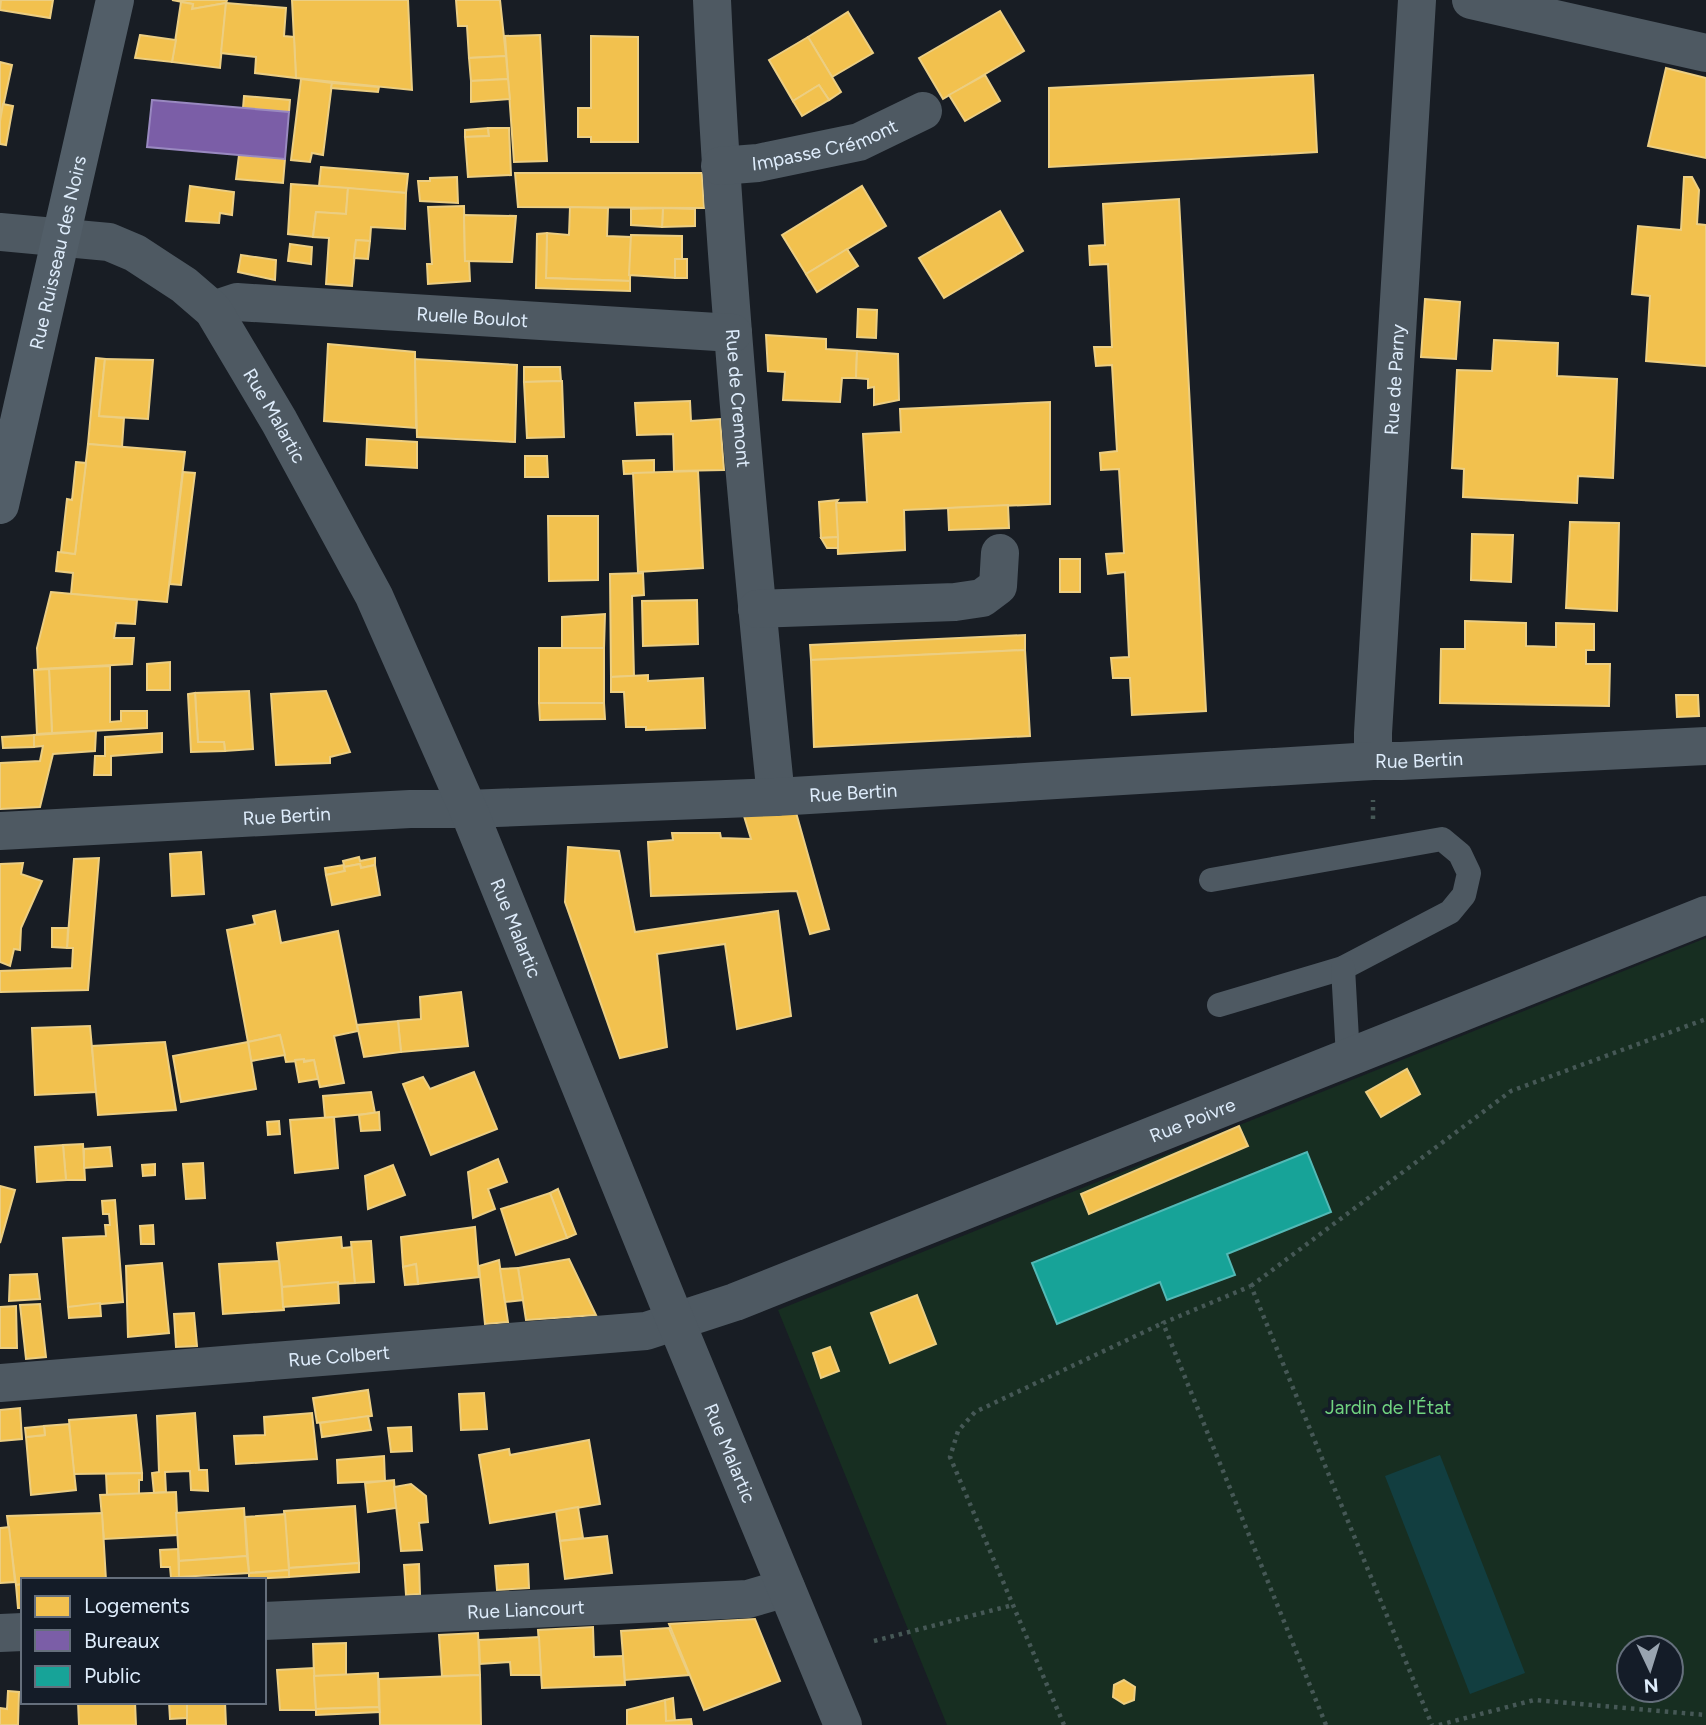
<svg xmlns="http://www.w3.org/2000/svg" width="1706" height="1725" font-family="Figtree,sans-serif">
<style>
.green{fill:#172e21;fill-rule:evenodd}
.water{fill:#123e40}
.homes{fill:#f2c14e;stroke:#ecce82;stroke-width:2}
.offices{fill:#7b5ea7;stroke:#9989c0;stroke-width:2}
.public{fill:#17a398;stroke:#53b9b6;stroke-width:2}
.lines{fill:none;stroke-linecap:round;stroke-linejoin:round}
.path{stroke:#465856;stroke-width:4.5;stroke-dasharray:3.5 5;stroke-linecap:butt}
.service{stroke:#4e5962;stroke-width:24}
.minor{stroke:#4e5962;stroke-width:38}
.tertiary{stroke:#4e5962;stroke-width:38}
.secondary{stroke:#525e68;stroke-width:38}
.labels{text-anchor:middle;stroke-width:7;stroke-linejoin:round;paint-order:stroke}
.street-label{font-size:19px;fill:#deecfb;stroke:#141c28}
.park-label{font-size:19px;fill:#71d480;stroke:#141c28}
</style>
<rect width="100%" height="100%" fill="#181d24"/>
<path class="green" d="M1706,938V1725H947L778,1310ZM1629,1648H1671V1690H1629Z"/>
<path class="water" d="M1440,1455L1525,1673L1470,1694L1385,1476Z"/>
<g class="homes">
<path d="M1,0H53L50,18L0,10Z"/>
<path d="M172,0H227L226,3L192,9L193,4Z"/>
<path d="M292,0H408L412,90L296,78Z"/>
<path d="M456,0H500L506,56L469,58L467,26H458Z"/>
<path d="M181,2L193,4L192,9L226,3L220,68L172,62Z"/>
<path d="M226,3L286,8L284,36L294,37L296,78L255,73L256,57L221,53Z"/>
<path d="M1000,11L1024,51L943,99L919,58Z"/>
<path d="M848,12L873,53L832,77L808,37Z"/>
<path d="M140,35L176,40L172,62L135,58Z"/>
<path d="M540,35L547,161L514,162L505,36Z"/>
<path d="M591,36L638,37V142H591V137H578V108H591Z"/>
<path d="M808,37L841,92L829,100L819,85L793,101L769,60Z"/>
<path d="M506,56L508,79L471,81L469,58Z"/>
<path d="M0,62L12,65L0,121Z"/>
<path d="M1666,68L1706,78V158L1648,146Z"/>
<path d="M985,75L1000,101L965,121L949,95Z"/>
<path d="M1313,75L1317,152L1049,167V88Z"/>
<path d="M301,79L332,83L323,155L312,153L310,162L291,160Z"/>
<path d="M508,79L510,99L471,102V81Z"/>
<path d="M332,83L379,87L378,92L331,88Z"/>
<path d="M819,85L829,100L802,116L793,101Z"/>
<path d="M244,96L290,100L289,112L243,108Z"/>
<path d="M3,104L13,106L6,145L0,144V121Z"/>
<path d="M488,128L489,136L465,137V130Z"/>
<path d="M488,128H509L511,175L468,177L465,137L489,136Z"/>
<path d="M239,155L285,159L283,183L236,179Z"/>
<path d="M321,167L408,174L406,193L319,186Z"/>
<path d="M515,173H702L704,208L518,207Z"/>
<path d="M457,177L458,203L420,201L418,181H430V178Z"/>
<path d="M1684,177H1692L1699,190L1697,224L1706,225V366L1646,361L1650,296L1632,294L1638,226L1681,230Z"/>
<path d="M291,184L348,188L346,214L316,212L313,237L288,234Z"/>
<path d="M190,186L234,192L232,215L220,213L219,223L186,221Z"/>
<path d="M862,186L886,226L806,274L782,235Z"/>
<path d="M348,188L406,193L405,229L371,227L370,241L356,240L352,286L326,284L329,238L313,237L316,212L346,214Z"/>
<path d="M1179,199L1206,711L1132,715L1130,678H1113L1111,658L1129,657L1125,572L1108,574L1106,554L1124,553L1119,469L1101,470L1100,453L1117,451L1112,365L1096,366L1094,347H1112L1108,264L1090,265L1089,246L1105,245L1103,204Z"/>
<path d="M464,206L465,261L469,260L470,281L428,284L427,264H432L428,207Z"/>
<path d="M570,207L608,208L607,236L631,237L630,281L546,278L547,233L569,235Z"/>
<path d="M663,208L695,209V226L662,227Z"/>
<path d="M663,208L662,227L631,225V209Z"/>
<path d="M1000,211L1023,251L944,298L919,258Z"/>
<path d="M464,215L516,216L512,262L465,261Z"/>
<path d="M547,233L546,278L630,281V291L536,288L537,234Z"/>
<path d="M631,235L682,236V259H675V278L629,275Z"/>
<path d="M356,240L370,241L368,259L354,258Z"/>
<path d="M290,244L312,247L311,264L288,261Z"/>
<path d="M847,249L858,266L817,292L806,274Z"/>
<path d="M241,255L276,260L275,280L238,272Z"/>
<rect x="675" y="259" width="12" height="19"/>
<path d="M1425,299L1460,302L1456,359L1421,357Z"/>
<path d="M858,309L877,310L876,338L857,337Z"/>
<path d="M766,335L826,339V349L857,351L856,378H842L840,402L783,400L785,372L768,371Z"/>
<path d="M1494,340L1558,343L1557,376L1617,379L1613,478L1578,476L1577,503L1463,497L1464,469L1452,468L1457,370L1492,371Z"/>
<path d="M328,344L415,352L416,428L324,421Z"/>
<path d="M857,351L898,354L899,400L874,405V387L868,388V379L856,378Z"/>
<path d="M96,358L105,359L99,416L124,418L122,447L88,444Z"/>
<path d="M105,359L153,360L148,419L99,416Z"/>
<path d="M415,359L517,365L515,442L417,437Z"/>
<path d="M524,367H560L561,381L524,382Z"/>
<path d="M562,381L564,437L527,438L524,382Z"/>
<path d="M690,401L691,421L720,419L724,470L674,471L673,434L637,435L635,403Z"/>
<path d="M1050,402V504L904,510L905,550L838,554L836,503L867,502L863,434L901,432L900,409Z"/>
<path d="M367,439L417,442V468L366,465Z"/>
<path d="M88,444L185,452L167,602L71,594L73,573L56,571L58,552L75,554Z"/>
<path d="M525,456H547L548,477H525Z"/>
<path d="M654,460V473L624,474L623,461Z"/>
<path d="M76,462L86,463L75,554L61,552L67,499L72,500Z"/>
<path d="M698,471L703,568L638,572L633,473Z"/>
<path d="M183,472L195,473L181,585L170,584Z"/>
<path d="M838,500L836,503L838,537L821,538L819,502Z"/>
<path d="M1008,505L1009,528L949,530L948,508Z"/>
<path d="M548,516H598V580L549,581Z"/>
<path d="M1570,522L1619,523L1617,611L1566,608Z"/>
<path d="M1472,534L1513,535L1511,582L1471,580Z"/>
<path d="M838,537V548H827L821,538Z"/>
<rect x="1060" y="559" width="20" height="33"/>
<path d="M643,573L644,595L632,596L634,676L611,677L610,574Z"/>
<path d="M51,592L137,600L135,624L116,623L114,638H134L132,664L38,669L37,648Z"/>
<path d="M697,600L698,644L643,646L642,601Z"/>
<path d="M605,614L604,648H562V617Z"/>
<path d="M1465,621L1526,623V646L1556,647V623L1594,624V650H1586V664H1610L1609,706L1440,703L1441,649H1465Z"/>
<path d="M1025,635V650L811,660L810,645Z"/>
<rect x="539" y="648" width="65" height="55"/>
<path d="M1025,650L1030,736L814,747L811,660Z"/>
<path d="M170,662V690H147V664Z"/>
<path d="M110,666V722L121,721V711H147V728L52,733L49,669Z"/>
<path d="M49,669L52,733L37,734L34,670Z"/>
<path d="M648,675V681L703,678L705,728L646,730V727H626L624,692H611V677Z"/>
<path d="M249,691L253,749L225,751L224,742H198L195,693Z"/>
<path d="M326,691L350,752L330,757V763L276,765L271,694Z"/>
<path d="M195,693L198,742H224L225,751L191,752L188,694Z"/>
<path d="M1676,695H1698L1699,716L1677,717Z"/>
<path d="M539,703H604L605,719L540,720Z"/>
<path d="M96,731L95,751L53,754L40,807L0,809V763L40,761L43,746L34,747V735Z"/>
<path d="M162,733V752L111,756V775H94L95,756H105V737Z"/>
<path d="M34,735V747L3,748L2,737Z"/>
<path d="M795,809L829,929L810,934L797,891L651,896L648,842L673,840L672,833H720L721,838L751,839L744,816Z"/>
<path d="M568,847L619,851L635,932L778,911L791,1016L737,1029L725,944L657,954L667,1047L620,1058L565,902Z"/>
<path d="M201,852L204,894L172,896L170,854Z"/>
<path d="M359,857L360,861L375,858V865L361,868L360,864L344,867L345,871L326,875L325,868L344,865L343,861Z"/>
<path d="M99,858L88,990L0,992V971L72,968L73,948H67L74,859Z"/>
<path d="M23,863L21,874L42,881L21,928L20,950L14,949L10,966L0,962V864Z"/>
<path d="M360,864L361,868L375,865L380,895L332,905L326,875L345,871L344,867Z"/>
<path d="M275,911L281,943L338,931L358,1031L334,1036L344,1083L320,1087L314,1060L286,1062L280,1035L248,1042L227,930L255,924L253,916Z"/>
<path d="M52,928H68L67,948L52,947Z"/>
<path d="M461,992L468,1046L401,1052L398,1021L421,1019L420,997Z"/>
<path d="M398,1021L401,1052L364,1057L357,1025Z"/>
<path d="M90,1026L96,1092L35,1095L32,1028Z"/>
<path d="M280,1035L285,1055L251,1061L248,1042Z"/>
<path d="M165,1042L176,1110L98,1115L92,1046Z"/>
<path d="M248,1042L256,1089L181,1102L173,1056Z"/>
<path d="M304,1059V1062L314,1060L318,1079L299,1082L295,1060Z"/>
<path d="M1407,1069L1420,1094L1381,1117L1366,1092Z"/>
<path d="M474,1072L497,1129L431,1155L403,1084L423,1077L430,1089Z"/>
<path d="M371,1092L375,1113L325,1118L323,1096Z"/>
<path d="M379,1112L380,1130L361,1131L359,1115Z"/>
<path d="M334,1117L338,1168L295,1173L290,1120Z"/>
<path d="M279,1121L280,1134L268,1135L267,1122Z"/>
<path d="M1239,1126L1248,1146L1089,1214L1081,1194Z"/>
<path d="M83,1144L85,1180H66L63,1145Z"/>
<path d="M63,1145L66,1180L37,1182L35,1147Z"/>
<path d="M110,1147L112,1166L84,1168V1149Z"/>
<path d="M498,1159L507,1182L488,1189L495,1209L473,1218L468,1172Z"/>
<path d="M203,1163L205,1198L186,1199L183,1164Z"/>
<path d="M155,1164V1175L143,1176L142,1165Z"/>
<path d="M393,1165L405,1195L368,1209L365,1176Z"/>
<path d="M0,1186L15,1190L0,1243Z"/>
<path d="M558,1189L576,1234L567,1238L550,1193Z"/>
<path d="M550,1193L567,1238L516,1255L501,1209Z"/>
<path d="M115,1200L123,1302L68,1307L63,1238L106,1236L105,1225H110L109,1214H103L102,1201Z"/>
<path d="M153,1225L154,1244H141L140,1226Z"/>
<path d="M475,1227L479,1277L418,1284L416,1264L403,1267L401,1237Z"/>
<path d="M341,1237L342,1248L352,1247L355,1283L282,1287L277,1243Z"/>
<path d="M371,1241L374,1282L355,1283L351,1242Z"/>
<path d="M569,1259L596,1315L526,1320L518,1268Z"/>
<path d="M499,1260L508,1322L485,1324L479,1266Z"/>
<path d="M279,1261L284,1310L223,1314L219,1264Z"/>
<path d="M162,1263L169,1333L128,1337L126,1266Z"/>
<path d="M416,1264L418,1284L405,1285L403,1267Z"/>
<path d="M518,1268L523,1300L505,1302L500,1269Z"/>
<path d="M37,1274L40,1299L9,1301L10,1275Z"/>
<path d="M338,1282L339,1303L283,1307L282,1287Z"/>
<path d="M917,1295L936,1344L890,1363L871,1313Z"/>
<path d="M100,1303L101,1316L69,1318L68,1307Z"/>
<path d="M40,1304L46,1357L26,1359L20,1305Z"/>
<path d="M16,1306L17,1348H0V1307Z"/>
<path d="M194,1313L197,1346L176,1347L174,1314Z"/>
<path d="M830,1347L839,1371L821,1378L813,1353Z"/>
<path d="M368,1390L372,1416L317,1423L313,1398Z"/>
<path d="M484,1393L487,1429L461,1430L459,1394Z"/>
<path d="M20,1408L22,1439L0,1441V1410Z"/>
<path d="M195,1413L199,1470H207L208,1491L191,1490L190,1471L165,1472L166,1492L154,1493L152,1473L159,1472L157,1416Z"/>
<path d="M312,1413L317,1459L236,1464L234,1436L265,1435L264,1417Z"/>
<path d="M136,1415L142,1473L74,1474L69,1420Z"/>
<path d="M368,1416L371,1430L322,1437L320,1423Z"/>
<path d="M69,1424L76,1490L31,1495L26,1437L45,1435L44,1426Z"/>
<path d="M44,1426L45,1435L26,1437L25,1428Z"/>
<path d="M411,1427L412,1451L391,1452L388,1428Z"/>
<path d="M589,1440L600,1504L490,1523L479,1455L509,1449L510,1455Z"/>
<path d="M384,1456L385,1481L338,1483L337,1460Z"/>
<path d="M142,1473V1480H139V1494L107,1495L106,1474Z"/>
<path d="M394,1480L396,1508L368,1512L365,1483Z"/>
<path d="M411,1484L426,1496L428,1522L419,1523L422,1550L401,1551L394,1487Z"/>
<path d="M176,1492L178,1535L104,1539L100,1495Z"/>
<path d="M355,1506L359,1563L289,1568L284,1511Z"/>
<path d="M578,1507L583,1538L560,1541L556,1511Z"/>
<path d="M244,1508L247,1556L179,1561L176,1513Z"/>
<path d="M102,1513L106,1580H23V1584L16,1585L7,1516Z"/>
<path d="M285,1514L289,1570L249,1573L245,1517Z"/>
<path d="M9,1527L15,1582L0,1583V1528Z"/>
<path d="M607,1536L612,1573L565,1579L560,1541Z"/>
<path d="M178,1549L179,1577L171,1578L170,1567H161L160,1550Z"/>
<path d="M247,1556L249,1573L179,1577V1561Z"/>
<path d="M359,1563V1572L289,1577V1568Z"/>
<path d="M419,1564L420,1594L406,1595L404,1565Z"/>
<path d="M528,1564L529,1588L497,1590L495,1566Z"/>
<path d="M289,1570V1577L249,1579V1573Z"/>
<path d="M23,1584V1608H18L16,1585Z"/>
<path d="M755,1619L780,1681L704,1710L669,1624Z"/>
<path d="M593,1627L594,1657L623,1656L625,1685L542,1688L538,1630Z"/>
<path d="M669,1628L689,1675L625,1680L621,1631Z"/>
<path d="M478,1633L480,1675L442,1676L439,1635Z"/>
<path d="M539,1637L541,1675H511L510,1662L480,1664L479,1640Z"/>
<path d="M346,1643V1675L314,1676L313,1644Z"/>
<path d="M314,1668L316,1710H280L277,1670Z"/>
<path d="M378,1673L379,1707L316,1709L314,1676Z"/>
<path d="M480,1675L481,1725H380L379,1679Z"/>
<path d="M1124,1680L1135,1687L1134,1700L1124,1704L1113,1697L1114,1685Z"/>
<path d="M8,1691L19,1692L18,1725H0V1708L7,1709Z"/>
<path d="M673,1698L675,1721H666L665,1700Z"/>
<path d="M665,1700L666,1721L691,1719L692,1725H627V1710Z"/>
<path d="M78,1702H135L136,1725H79Z"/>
<path d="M169,1702H187V1718L170,1719Z"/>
<path d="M187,1702H225L226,1725H187Z"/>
<path d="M379,1707L380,1712L316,1715V1709Z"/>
</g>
<path class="offices" d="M152,100L289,112L285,159L147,147Z"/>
<path class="public" d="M1307,1152L1331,1212L1227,1254L1235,1275L1167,1300L1160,1282L1057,1324L1032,1263Z"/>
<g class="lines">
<g class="path">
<path d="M1373,819V800"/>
<path d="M1251,1286L1511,1091L1706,1019"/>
<path d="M874,1641L1013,1605"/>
<path d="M1064,1725L950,1457L958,1431L975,1412L1163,1323"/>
<path d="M1326,1725L1163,1323L1251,1286L1432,1725"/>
<path d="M1439,1725L1534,1700L1706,1715"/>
</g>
<g class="service">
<path d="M1211,880L1442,839L1460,854L1469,873L1464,895L1450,912L1343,968L1219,1005"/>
<path d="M1343,968L1348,1057"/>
</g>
<g class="minor">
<path id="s1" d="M712,0C724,266 749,532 776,797"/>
<path d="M1471,0L1706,53"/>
<path id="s2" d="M720,166L758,163L859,142L923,111"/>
<path id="s3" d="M213,310L237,302L733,333"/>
<path d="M757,609L955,602L982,598L998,586L1000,553"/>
<path id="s4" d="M1373,761V733L1417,0"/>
<path id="s5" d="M0,831L410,809H468L776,797L1373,761H1401L1706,746"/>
<path id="s6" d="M0,1383L646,1331L735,1302L1706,915"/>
<path id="s7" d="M264,1621L748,1599L786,1588"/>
<path d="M0,1633L23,1632"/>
</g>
<path class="tertiary" id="s8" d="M0,232L109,242L135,253L184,285L213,310L279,421L374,596L468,809L676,1322L843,1725"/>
<path class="secondary" id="s9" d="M0,505L115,0"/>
</g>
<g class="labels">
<g class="street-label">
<text dy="7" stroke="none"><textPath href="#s2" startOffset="107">Impasse Crémont</textPath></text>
<text dy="7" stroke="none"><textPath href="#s9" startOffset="259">Rue Ruisseau des Noirs</textPath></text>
<text dy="7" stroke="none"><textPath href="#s3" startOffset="261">Ruelle Boulot</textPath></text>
<text dy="7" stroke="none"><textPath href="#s4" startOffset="382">Rue de Parny</textPath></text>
<text dy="7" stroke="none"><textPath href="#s1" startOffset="399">Rue de Cremont</textPath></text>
<text dy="7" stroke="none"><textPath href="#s8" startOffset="357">Rue Malartic</textPath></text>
<text dy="7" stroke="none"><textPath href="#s5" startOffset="1421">Rue Bertin</textPath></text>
<text dy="7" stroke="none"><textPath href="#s5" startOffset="854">Rue Bertin</textPath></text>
<text dy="7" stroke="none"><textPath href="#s5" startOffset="287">Rue Bertin</textPath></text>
<text dy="7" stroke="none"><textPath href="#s8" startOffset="924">Rue Malartic</textPath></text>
<text dy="7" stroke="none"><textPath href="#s6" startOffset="1234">Rue Poivre</textPath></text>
<text dy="7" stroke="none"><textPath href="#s6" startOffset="340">Rue Colbert</textPath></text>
<text dy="7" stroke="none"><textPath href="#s8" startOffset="1491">Rue Malartic</textPath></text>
<text dy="7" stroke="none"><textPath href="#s7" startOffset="262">Rue Liancourt</textPath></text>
</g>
<g class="park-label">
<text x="1388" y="1414">Jardin de l'État</text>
</g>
</g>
<rect x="21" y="1578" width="245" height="126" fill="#141c28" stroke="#656f7c" stroke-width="2"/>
<rect x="35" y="1596" width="35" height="21" fill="#f2c14e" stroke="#656f7c" stroke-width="2"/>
<text x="84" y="1613" font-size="21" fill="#deecfb">Logements</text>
<rect x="35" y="1630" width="35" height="21" fill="#7b5ea7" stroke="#656f7c" stroke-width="2"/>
<text x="84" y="1648" font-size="21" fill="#deecfb">Bureaux</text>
<rect x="35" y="1666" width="35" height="21" fill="#17a398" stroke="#656f7c" stroke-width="2"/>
<text x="84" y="1683" font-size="21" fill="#deecfb">Public</text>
<g transform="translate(1650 1669) rotate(176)"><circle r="33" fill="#141c28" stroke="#656f7c" stroke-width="2"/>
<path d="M0-5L12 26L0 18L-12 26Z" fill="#99a4b0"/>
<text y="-10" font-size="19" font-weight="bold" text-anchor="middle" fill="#deecfb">N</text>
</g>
</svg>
